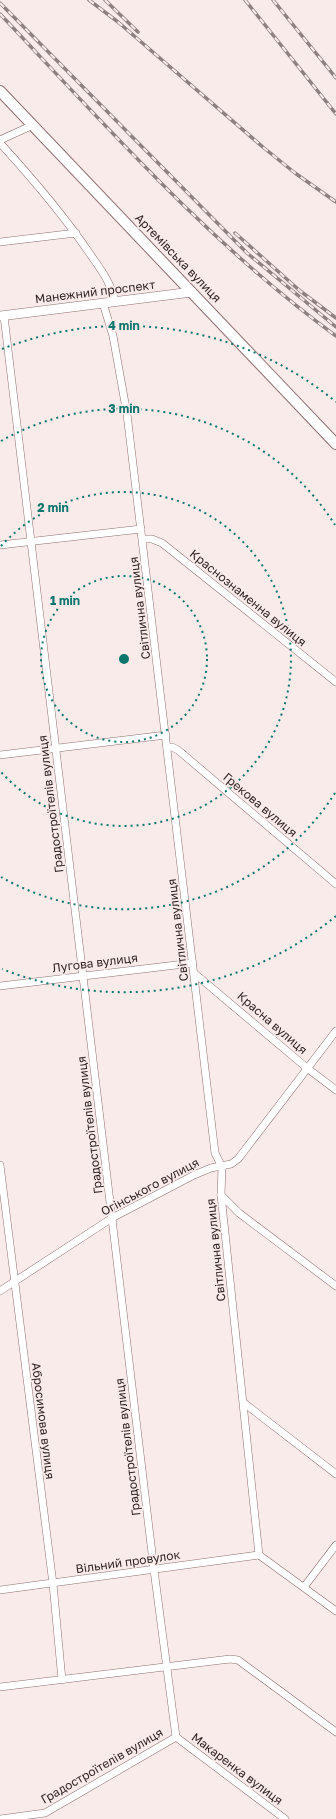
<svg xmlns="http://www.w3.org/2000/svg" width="336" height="1819" font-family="'Golos Text',sans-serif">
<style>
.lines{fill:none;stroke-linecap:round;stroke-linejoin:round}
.minor-casing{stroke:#8f6f70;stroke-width:8}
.tertiary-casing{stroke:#8f6f70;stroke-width:10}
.secondary-casing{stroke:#8f6f70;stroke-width:12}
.minor{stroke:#fff;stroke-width:7}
.tertiary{stroke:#fff;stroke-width:9}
.secondary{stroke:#fff;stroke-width:10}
.rail-casing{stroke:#8f8181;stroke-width:3.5}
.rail{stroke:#faebeb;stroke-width:2;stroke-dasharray:6;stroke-linecap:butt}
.ring{fill:none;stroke:#0f766e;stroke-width:2;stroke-dasharray:2 4}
.labels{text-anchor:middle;stroke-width:3.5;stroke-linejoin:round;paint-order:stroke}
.street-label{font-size:12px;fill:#2c1f1f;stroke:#faebeb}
.centre{fill:#0f766e;stroke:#faebeb;stroke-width:2}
.ring-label{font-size:12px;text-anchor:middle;font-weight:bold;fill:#0f766e;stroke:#faebeb;stroke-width:3.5;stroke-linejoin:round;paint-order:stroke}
</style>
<rect width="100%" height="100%" fill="#faebeb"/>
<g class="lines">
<g class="minor-casing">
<g id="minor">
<path d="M0,140L33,125"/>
<path d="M0,143C32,178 63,214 90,254C101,270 111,282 115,302"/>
<path d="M0,242L76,233"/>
<path d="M103,303L113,336L127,414L215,1153L222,1167L221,1195L259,1555"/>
<path d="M143,539H152L162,543L336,682"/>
<path d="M0,545L141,529"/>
<path d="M167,747H172L178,750L336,884"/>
<path d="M0,755L166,735"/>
<path d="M194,973L307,1068L336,1090"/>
<path d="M0,986L193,963"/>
<path d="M0,1165L53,1584L62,1680"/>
<path d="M221,1195L239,1213L336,1286"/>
<path d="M0,1291L112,1218L194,1175L211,1168L231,1164L238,1159L336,1031"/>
<path d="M244,1403L336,1474"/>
<path d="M259,1555L336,1611"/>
<path d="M304,1587L336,1545"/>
<path d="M0,1590L259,1555"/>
<path d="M0,1687L230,1659L238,1660L336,1732"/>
<path d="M176,1737L285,1819"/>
<path d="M0,1819L45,1813L176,1737L154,1570L4,316"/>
</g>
</g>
<g class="tertiary-casing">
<path id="tertiary" d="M0,316L192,292"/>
</g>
<g class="secondary-casing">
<path id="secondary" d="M0,91L336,444"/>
</g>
<use href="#minor" class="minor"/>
<use href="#tertiary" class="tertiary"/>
<use href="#secondary" class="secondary"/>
<g class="rail-casing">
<g id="rail">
<path d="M89,0L118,22L264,148L295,173L336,202"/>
<path d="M105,0L138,32"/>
<path d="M245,0L336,114"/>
<path d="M273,0L336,78"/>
<path d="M0,3L247,253L336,327"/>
<path d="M0,14C107,127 210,244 336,336"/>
<path d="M235,233L299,290L336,318"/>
</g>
</g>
<use href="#rail" class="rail"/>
</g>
<g class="ring">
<circle cx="124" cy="659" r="83"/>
<path d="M1 546A167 167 0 1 1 1 772"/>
<path d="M335 793A250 250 0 0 1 1 877M1 441A250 250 0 0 1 335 525"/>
<path d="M336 916A333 333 0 0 1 2 969M2 349A333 333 0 0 1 336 402"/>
</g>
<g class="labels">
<g class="street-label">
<text transform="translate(178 258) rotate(46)" y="4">Артемівська вулиця</text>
<text transform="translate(95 292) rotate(-7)" y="4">Манежний проспект</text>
<text transform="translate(248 598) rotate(39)" y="4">Краснознаменна вулиця</text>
<text transform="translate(140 608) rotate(-97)" y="4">Світлична вулиця</text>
<text transform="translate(51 804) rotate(-97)" y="4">Градостроїтелiв вулиця</text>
<text transform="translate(260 805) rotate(40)" y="4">Грекова вулиця</text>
<text transform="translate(178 930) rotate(-97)" y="4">Світлична вулиця</text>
<text transform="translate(95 963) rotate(-7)" y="4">Лугова вулиця</text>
<text transform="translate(272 1023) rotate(41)" y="4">Красна вулиця</text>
<text transform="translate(90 1125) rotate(-97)" y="4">Градостроїтелiв вулиця</text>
<text transform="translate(150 1187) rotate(-28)" y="4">Огінського вулиця</text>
<text transform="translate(216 1250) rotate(-96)" y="4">Світлична вулиця</text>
<text transform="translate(43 1421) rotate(83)" y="4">Абросимова вулиця</text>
<text transform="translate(128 1447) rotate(-97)" y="4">Градостроїтелiв вулиця</text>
<text transform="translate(128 1562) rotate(-8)" y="4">Вільний провулок</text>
<text transform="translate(102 1766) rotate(-30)" y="4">Градостроїтелiв вулиця</text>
<text transform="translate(237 1769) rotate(37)" y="4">Макаренка вулиця</text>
</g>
</g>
<circle cx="124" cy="659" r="6" class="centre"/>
<g class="ring-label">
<text x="124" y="330">4 min</text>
<text x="124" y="413">3 min</text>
<text x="53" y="512">2 min</text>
<text x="65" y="605">1 min</text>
</g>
</svg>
